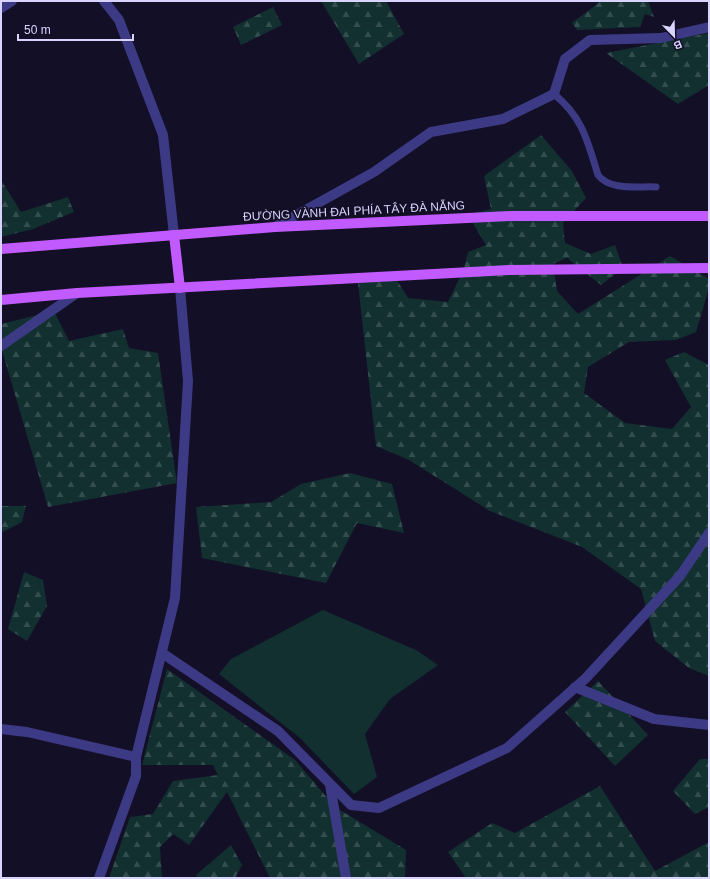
<svg xmlns="http://www.w3.org/2000/svg" width="710" height="879" font-family="Helvetica,sans-serif">
<style>
.green{fill:#12302f}
.forest{fill:url(#forest-firs)}
.lines{fill:none;stroke-linecap:round;stroke-linejoin:round}
.service{stroke:#3d3a85;stroke-width:7}
.minor{stroke:#3d3a85;stroke-width:10}
.primary{stroke:#c25bff;stroke-width:10}
.labels{text-anchor:middle;stroke-width:3.5;stroke-linejoin:round;paint-order:stroke}
.street-label{font-size:12px;fill:#d9d4ff;stroke:#130f26}
</style>
<defs>
<pattern id="forest-firs" width="22" height="20" patternUnits="userSpaceOnUse"><rect width="22" height="20" fill="#12302f"/><path d="M5 1l3.5 6h-7zM16 11l3.5 6h-7z" fill="#344d4e"/></pattern>
</defs>
<rect width="100%" height="100%" fill="#130f26"/>
<path class="green" d="M323,610L416,650L438,665L390,699L365,734L377,777L354,794L300,738L219,674L231,659Z"/>
<g class="forest">
<path d="M321,1H386L404,34L359,64Z"/>
<path d="M601,1H648L654,17L645,14L640,27L577,30L572,23Z"/>
<path d="M273,7L282,25L241,45L233,27Z"/>
<path d="M709,33V85L678,104L606,53Z"/>
<path d="M541,135L572,171L586,198L563,223L565,243L591,254L615,245L623,268L601,285L567,258L553,264L557,291L578,314L670,256L709,279V288L696,332L676,340L629,342L588,367L584,393L625,423L672,429L691,407L665,360L684,352L709,365V676L689,668L655,641L641,589L582,547L490,511L409,460L376,446L358,283L375,273L395,277L408,298L448,302L464,269L468,252L486,245L468,215L491,209L484,176Z"/>
<path d="M1,180L21,212L68,197L74,212L33,229L1,237Z"/>
<path d="M54,311L69,341L123,329L129,348L158,353L177,483L48,507L1,347V324Z"/>
<path d="M350,473L392,484L404,533L357,523L326,583L202,558L196,507L271,502L301,484Z"/>
<path d="M1,506H26L22,522L1,533Z"/>
<path d="M24,572L43,580L47,606L27,641L8,629Z"/>
<path d="M167,669L295,760L335,807L406,850L405,878H270L227,792L189,845L173,834L160,847L162,878H109L130,817L153,814L173,781L218,775L213,765H142Z"/>
<path d="M598,681L648,735L615,766L565,712Z"/>
<path d="M700,759H709V807L695,814L673,791Z"/>
<path d="M600,786L655,871L709,842V878H466L448,852L492,823L515,833Z"/>
<path d="M231,845L242,865L235,878H197L196,875Z"/>
</g>
<g class="lines">
<path class="service" d="M554,94C583,118 587,140 598,175C610,191 638,186 656,187"/>
<g class="minor">
<path d="M104,1L119,20L163,135L174,235"/>
<path d="M1,8L12,1"/>
<path d="M275,227L374,172L431,132L503,119L554,94L565,59L590,40L661,38L709,27"/>
<path d="M1,346L77,293"/>
<path d="M162,653L278,731L351,805L379,808L507,748L586,678L680,576L709,533"/>
<path d="M575,687L654,719L709,725"/>
<path d="M1,729L27,732L136,757"/>
<path d="M330,785L346,878"/>
<path d="M99,878L136,776V757L175,598L188,381L180,288"/>
</g>
<g class="primary">
<path d="M174,235L180,288"/>
<path d="M1,249L275,227L512,216H709"/>
<path d="M1,300L77,293L509,270L709,268"/>
</g>
</g>
<g class="labels">
<g class="street-label">
<text transform="translate(354 211) rotate(-3)" y="4">ĐƯỜNG VÀNH ĐAI PHÍA TÂY ĐÀ NẴNG</text>
</g>
</g>
<rect width="710" height="879" fill="none" stroke="#d9d4ff" stroke-width="4"/>
<g transform="translate(674 36) rotate(157)" stroke="#130f26" stroke-width="3" paint-order="stroke">
<path d="M0-3L7 15L0 10L-7 15Z" fill="#d9d4ff"/>
<text y="-6" font-size="11" font-weight="bold" text-anchor="middle" fill="#d9d4ff">B</text>
</g>
<path d="M18 34v6h115v-6" fill="none" stroke="#d9d4ff" stroke-width="2"/>
<text x="24" y="34" font-size="12" fill="#d9d4ff" stroke="#130f26" stroke-width="3" paint-order="stroke">50 m</text>
</svg>
